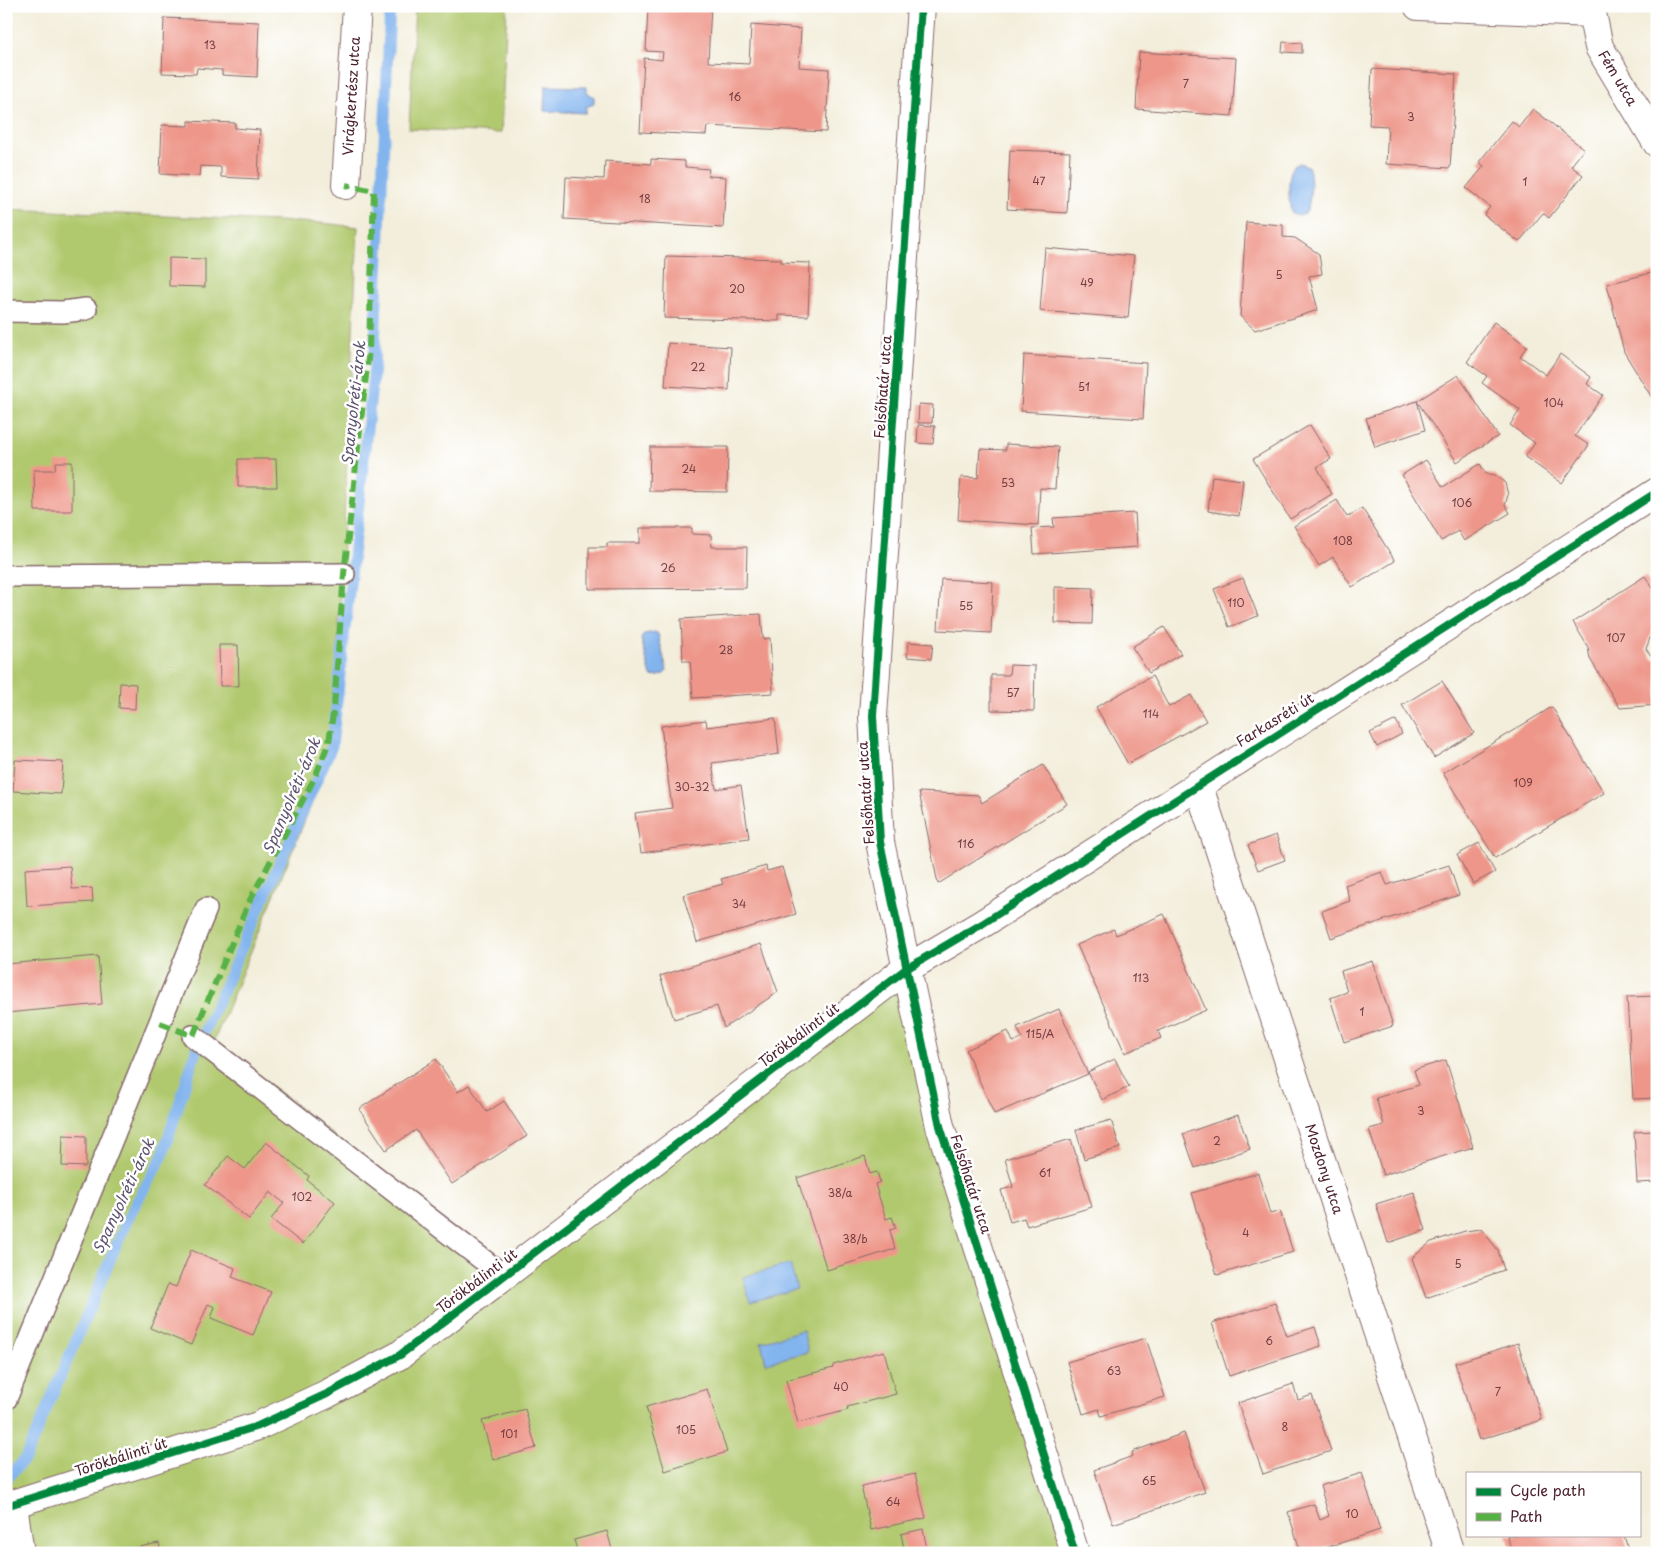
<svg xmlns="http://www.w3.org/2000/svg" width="1663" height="1559" font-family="'Playpen Sans',sans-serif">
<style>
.green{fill:#b1c96e;stroke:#7e744c}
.water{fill:#82b4ee;stroke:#666a8c}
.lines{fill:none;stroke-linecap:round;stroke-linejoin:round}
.stream{stroke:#82b4ee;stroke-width:11}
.building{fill:#ee9689}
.service-casing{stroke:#856769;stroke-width:24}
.minor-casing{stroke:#856769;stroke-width:30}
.service{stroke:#fff;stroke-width:21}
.minor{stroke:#fff;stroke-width:28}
.quiet{stroke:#57b146;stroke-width:6;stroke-dasharray:12 6;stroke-linecap:butt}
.cycleway-casing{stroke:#fff;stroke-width:11}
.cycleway{stroke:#00873e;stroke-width:8}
.labels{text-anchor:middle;stroke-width:5;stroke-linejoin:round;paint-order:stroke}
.number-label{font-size:11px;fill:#733d42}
.street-label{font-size:14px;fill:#4a1f2b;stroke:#fff}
.water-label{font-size:15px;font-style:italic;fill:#5e536f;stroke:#fff}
</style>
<rect width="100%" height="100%" fill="#fff"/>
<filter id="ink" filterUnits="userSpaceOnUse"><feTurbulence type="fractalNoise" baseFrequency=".02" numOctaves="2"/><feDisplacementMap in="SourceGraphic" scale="10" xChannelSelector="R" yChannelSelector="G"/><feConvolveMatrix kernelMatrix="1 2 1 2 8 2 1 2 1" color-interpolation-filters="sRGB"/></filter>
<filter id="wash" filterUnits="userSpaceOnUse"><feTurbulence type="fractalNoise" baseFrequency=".0096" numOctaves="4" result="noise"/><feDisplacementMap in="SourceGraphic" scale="20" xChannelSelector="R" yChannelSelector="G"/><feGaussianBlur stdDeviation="1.12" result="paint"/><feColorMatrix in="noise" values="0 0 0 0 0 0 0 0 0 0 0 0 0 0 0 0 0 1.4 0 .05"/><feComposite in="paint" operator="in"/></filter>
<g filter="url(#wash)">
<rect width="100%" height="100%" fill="#f3eedb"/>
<g class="green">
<path d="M415,6H507L501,133L409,129Z"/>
<path d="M6,209L321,223L358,227L333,752L214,1041L492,1261L503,1262L906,969L1075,1553H6Z"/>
</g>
<g class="water">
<path d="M545,86L587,87V92L594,97V104L586,107V113L544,111Z"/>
<path d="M1300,163L1308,166C1313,177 1311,204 1305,214L1298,216L1292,213C1288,205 1288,180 1291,171C1292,166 1296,165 1300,163Z"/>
<path d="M655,632L658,634L667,671C664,675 656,678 651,676L641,639L644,634Z"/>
<path d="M790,1264L797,1289L750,1302L743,1277Z"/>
<path d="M803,1330L808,1352L766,1363L761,1342Z"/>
</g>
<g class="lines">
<path class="stream" d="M6,1480L26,1457L129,1216L162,1157L197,1048L332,746L374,367L390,6"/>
</g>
<g id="blocks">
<g class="building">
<path d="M648,6H711L708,62L749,64L751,25L801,29L799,67L829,69L826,132L707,126L706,135L640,132L644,58L662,60L663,52L646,51Z"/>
<path d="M164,18L259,22L257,77L222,75V70L197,68L196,74L162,73Z"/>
<path d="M1283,42L1302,43V53L1282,52Z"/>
<path d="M1139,52L1236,58L1232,116L1136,109Z"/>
<path d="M1372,69L1456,74L1450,168L1386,164L1388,126L1369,125Z"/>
<path d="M1533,109L1584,149L1571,166L1583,175L1549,218L1543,213L1519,242L1484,215L1490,207L1466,188L1484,166L1479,162L1512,121L1519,127Z"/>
<path d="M189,121L235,123V128L260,130L258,179L221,177V167L200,166L199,176L160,174L162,125L189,126Z"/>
<path d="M1010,150L1070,152L1067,213L1007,209Z"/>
<path d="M651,159L685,161V167L709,169L708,176L726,177L723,228L564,219L566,177L604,179L605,161L651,164Z"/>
<path d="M1246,222L1283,225V237L1295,238L1319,254L1322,274L1309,276L1318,310L1255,330L1240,316Z"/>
<path d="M1045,248L1134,256L1128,318L1040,311Z"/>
<path d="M666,256L781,259V262L810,263L808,316L779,315V321L664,318Z"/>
<path d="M169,258L205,259V287L169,286Z"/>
<path d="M1655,272L1657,281V406L1624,352L1607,284Z"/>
<path d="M1494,322L1527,346L1520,356L1546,375L1560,354L1591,377L1587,384L1603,395L1575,436L1589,445L1562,483L1525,457L1535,443L1510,425L1520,410L1482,383L1487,376L1467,362Z"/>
<path d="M668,343L731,347L729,390L665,386Z"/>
<path d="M1024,355L1146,363L1143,419L1021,411Z"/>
<path d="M1458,375L1498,436L1457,462L1417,401L1425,430L1375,447L1366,418L1417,401Z"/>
<path d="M919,404L933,405L932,423H918Z"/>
<path d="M918,425L935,426L933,444L917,443Z"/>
<path d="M1310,425L1331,459L1317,467L1332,494L1290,519L1253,459Z"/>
<path d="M1006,444L1058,447L1055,489L1040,488L1038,525L958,520L961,477L978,478L980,449L1006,450Z"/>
<path d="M650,447H728L727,492L649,491Z"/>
<path d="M238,459H276L277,487H238Z"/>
<path d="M1426,460L1443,487L1480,464L1486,474L1495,475L1505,483L1508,495L1505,505L1510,513L1464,541L1458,531L1441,541L1402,475Z"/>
<path d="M56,462H72V511H35L34,470H55Z"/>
<path d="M1212,476L1243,480L1239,516L1208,511Z"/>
<path d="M1337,500L1347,517L1362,508L1395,561L1352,587L1333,557L1319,566L1294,526Z"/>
<path d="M1135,513L1137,547L1034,554L1032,528L1054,527L1053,518Z"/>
<path d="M640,528H692V534L711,535L712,547H747L746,588L589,589V547H607V543H640Z"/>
<path d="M1645,576L1657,594V627L1653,630L1646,649L1654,660L1657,659V705L1620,708L1590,659L1588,647L1573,622Z"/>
<path d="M1243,578L1258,616L1229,627L1214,589Z"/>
<path d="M941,579L993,582L991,633L938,630Z"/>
<path d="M1055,587L1093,588L1092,624L1055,623Z"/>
<path d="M761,614L763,639L770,638L773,693L693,698L690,661H683L681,619Z"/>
<path d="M1164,627L1181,654L1149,673L1132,647Z"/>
<path d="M909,642L933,644L931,659L907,657Z"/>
<path d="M219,645H238L239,686H220Z"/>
<path d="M1010,665L1035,666L1034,711L991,710V675H1009Z"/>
<path d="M1152,676L1169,707L1191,695L1206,721L1128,764L1096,707Z"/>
<path d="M1442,681L1474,733L1434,758L1402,705Z"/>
<path d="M120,683L136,684L135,709L119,708Z"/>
<path d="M1552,707L1604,793L1495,858L1443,773Z"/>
<path d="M775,718L779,754L712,763L716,789L741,785L749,838L641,853L635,813L672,808L661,726L706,720L707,727Z"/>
<path d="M1396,720L1402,734L1377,747L1370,733Z"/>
<path d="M15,760L63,762L61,794L13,791Z"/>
<path d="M1043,765L1067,804L938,884L919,792L978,795L982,803Z"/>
<path d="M1276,835L1285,860L1258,870L1248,845Z"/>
<path d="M1479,843L1495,872L1473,884L1457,855Z"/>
<path d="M1449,865L1459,895L1331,938L1322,911L1350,901L1345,885L1382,872L1387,885Z"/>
<path d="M70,866L72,889L92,888L93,902L27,906L25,869Z"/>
<path d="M766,866L767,871L782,867L796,914L697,942L683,895L723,884L721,879Z"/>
<path d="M1164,914L1206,1010L1158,1031L1161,1038L1125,1053L1077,945L1114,929L1116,935Z"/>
<path d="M761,944L778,992L724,1028L717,1006L674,1019L660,976Z"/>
<path d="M98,956L102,1004L6,1013V964Z"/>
<path d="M1373,961L1393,1026L1344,1042L1330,998L1347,992L1341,971Z"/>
<path d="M1657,996V1098L1633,1099L1627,997Z"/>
<path d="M1059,1009L1088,1074L994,1114L966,1050L1008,1031L1013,1042L1022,1038L1017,1027Z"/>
<path d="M436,1059L458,1092L469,1085L487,1112L504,1101L527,1136L452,1184L416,1130L386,1150L359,1109Z"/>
<path d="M1115,1059L1129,1087L1102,1100L1088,1072Z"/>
<path d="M1446,1060L1473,1147L1383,1175L1369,1129L1384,1125L1376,1098L1419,1085L1414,1070Z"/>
<path d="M1238,1115L1250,1149L1195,1168L1183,1134Z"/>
<path d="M1111,1120L1120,1148L1084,1159L1076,1130Z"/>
<path d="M1657,1131V1182L1637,1183L1634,1132Z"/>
<path d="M63,1135L86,1136V1167L62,1166Z"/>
<path d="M1071,1139L1092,1207L1027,1226L1024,1218L1010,1222L1001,1190L1013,1187L1005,1159Z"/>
<path d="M266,1142L309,1176L307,1180L335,1202L303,1244L271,1219L284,1203L270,1192L249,1219L205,1185L228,1156L245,1169Z"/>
<path d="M865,1156L870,1174L877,1172L880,1182L875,1184L886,1219L892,1217L896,1228L890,1230L895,1249L827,1270L797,1178Z"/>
<path d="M1258,1173L1270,1214L1280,1211L1293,1252L1217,1275L1192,1193Z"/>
<path d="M1414,1192L1426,1230L1388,1243L1376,1204Z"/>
<path d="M1481,1229L1498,1250L1504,1270L1426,1298L1412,1258L1431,1242L1465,1231Z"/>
<path d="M191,1250L235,1268L232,1277L271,1292L253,1335L211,1318L215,1307L208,1304L191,1345L150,1328L168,1284L176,1287Z"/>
<path d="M1275,1303L1287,1336L1315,1327L1321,1346L1229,1376L1212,1323Z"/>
<path d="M1146,1338L1165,1397L1101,1416L1099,1409L1083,1414L1067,1362Z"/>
<path d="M1518,1343L1542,1420L1479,1440L1455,1363Z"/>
<path d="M884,1351L896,1394L847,1407L848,1410L798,1423L786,1380L833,1368V1365Z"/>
<path d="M1293,1384L1298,1400L1312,1395L1331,1451L1263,1474L1238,1403Z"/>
<path d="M707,1389L727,1452L665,1471L646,1407Z"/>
<path d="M525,1409L536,1448L493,1460L482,1421Z"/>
<path d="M1184,1433L1205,1492L1113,1524L1094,1470L1133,1456L1132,1452Z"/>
<path d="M1362,1473L1380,1530L1310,1553H1301L1288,1512L1314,1504L1320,1520L1329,1516L1320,1486Z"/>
<path d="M915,1474L926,1518L871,1530L861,1486Z"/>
<path d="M923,1529L927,1549L905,1553L901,1534Z"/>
<path d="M607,1531L613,1553H578L574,1540Z"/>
<path d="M1507,1535H1624L1629,1553H1544V1550L1534,1553H1512Z"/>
<path d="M159,1543L161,1553H130L129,1549Z"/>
</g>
</g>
</g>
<g filter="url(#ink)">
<use href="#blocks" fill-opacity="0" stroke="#856769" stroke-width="1"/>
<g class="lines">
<g class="service-casing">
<g id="service">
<path d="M6,311L63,312L86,309"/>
<path d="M6,576L344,574"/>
<path d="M193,1036L504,1276"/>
<path d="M6,1399L206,909"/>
</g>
</g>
<g class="minor-casing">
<g id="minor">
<path d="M921,6L873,716L880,842L940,1126L1075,1553"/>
<path d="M1418,6L1592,13"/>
<path id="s1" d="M1593,6L1592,13L1599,47L1657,143"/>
<path id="s2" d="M346,185L357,6"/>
<path id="s3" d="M1198,784L1450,1553"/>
<path d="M13,1505L20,1553"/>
<path d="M6,1506L258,1426L327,1394L400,1355L906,969L982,924L1657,492"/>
</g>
</g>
<use href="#service" class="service"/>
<use href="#minor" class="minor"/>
<path class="quiet" d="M160,1023L193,1036L249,902L315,777L329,742L334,707L344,574L369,349L374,191L346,185"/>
<g class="cycleway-casing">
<g id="cycleway">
<path d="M921,6L873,716L880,842L940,1126L1075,1553"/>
<path d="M6,1506L258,1426L327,1394L400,1355L906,969L982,924L1657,492"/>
</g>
</g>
<use href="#cycleway" class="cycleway"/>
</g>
</g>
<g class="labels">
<g class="number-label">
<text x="210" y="49">13</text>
<text x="1186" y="88">7</text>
<text x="735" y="101">16</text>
<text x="1411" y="121">3</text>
<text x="1039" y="185">47</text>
<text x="1525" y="186">1</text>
<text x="645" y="203">18</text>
<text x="1279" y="279">5</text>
<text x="1087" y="287">49</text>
<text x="737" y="293">20</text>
<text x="698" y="371">22</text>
<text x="1084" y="391">51</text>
<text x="1554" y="407">104</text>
<text x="689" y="473">24</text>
<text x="1008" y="487">53</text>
<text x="1462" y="507">106</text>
<text x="1343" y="545">108</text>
<text x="668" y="572">26</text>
<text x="1236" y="607">110</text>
<text x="966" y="610">55</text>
<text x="1616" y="642">107</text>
<text x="726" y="654">28</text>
<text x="1013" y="697">57</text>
<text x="1151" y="718">114</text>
<text x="1523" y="787">109</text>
<text x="692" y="791">30-32</text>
<text x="966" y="848">116</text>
<text x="739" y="908">34</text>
<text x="1141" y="982">113</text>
<text x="1362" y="1016">1</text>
<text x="1040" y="1038">115/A</text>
<text x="1421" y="1115">3</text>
<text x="1217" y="1145">2</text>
<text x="1045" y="1177">61</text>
<text x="840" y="1197">38/a</text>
<text x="302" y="1201">102</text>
<text x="1246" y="1237">4</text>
<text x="855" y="1243">38/b</text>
<text x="1458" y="1268">5</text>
<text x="1269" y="1345">6</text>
<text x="1114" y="1375">63</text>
<text x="841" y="1391">40</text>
<text x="1498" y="1396">7</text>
<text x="1285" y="1431">8</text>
<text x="686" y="1434">105</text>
<text x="509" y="1438">101</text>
<text x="1149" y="1485">65</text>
<text x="893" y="1506">64</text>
<text x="1352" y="1518">10</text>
</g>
<g class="street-label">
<text dy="5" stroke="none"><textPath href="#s1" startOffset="78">Fém utca</textPath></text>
<text dy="5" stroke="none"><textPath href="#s2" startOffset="89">Virágkertész utca</textPath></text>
<text transform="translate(883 387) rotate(-86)" y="5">Felsőhatár utca</text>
<text transform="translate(1275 720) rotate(-32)" y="5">Farkasréti út</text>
<text transform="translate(866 793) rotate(-94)" y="5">Felsőhatár utca</text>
<text transform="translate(799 1035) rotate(-37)" y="5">Törökbálinti út</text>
<text dy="5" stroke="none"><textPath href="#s3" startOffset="405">Mozdony utca</textPath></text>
<text transform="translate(971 1184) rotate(72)" y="5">Felsőhatár utca</text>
<text transform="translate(477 1281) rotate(-37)" y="5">Törökbálinti út</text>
<text transform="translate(121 1457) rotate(-18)" y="5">Törökbálinti út</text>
</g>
<g class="water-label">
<text transform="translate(354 403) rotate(-84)" y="5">Spanyolréti-árok</text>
<text transform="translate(292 796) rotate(-67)" y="5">Spanyolréti-árok</text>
<text transform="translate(124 1196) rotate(-65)" y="5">Spanyolréti-árok</text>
</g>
</g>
<rect width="1663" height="1559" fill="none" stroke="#fff" stroke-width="25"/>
<rect x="1466" y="1472" width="175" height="65" fill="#ffffff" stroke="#b7a5aa"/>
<rect x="1476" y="1488" width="25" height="8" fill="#00873e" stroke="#b7a5aa"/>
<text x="1510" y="1496" font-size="15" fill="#4a1f2b">Cycle path</text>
<rect x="1476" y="1513" width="25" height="8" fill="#57b146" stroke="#b7a5aa"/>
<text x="1510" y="1522" font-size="15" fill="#4a1f2b">Path</text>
</svg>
